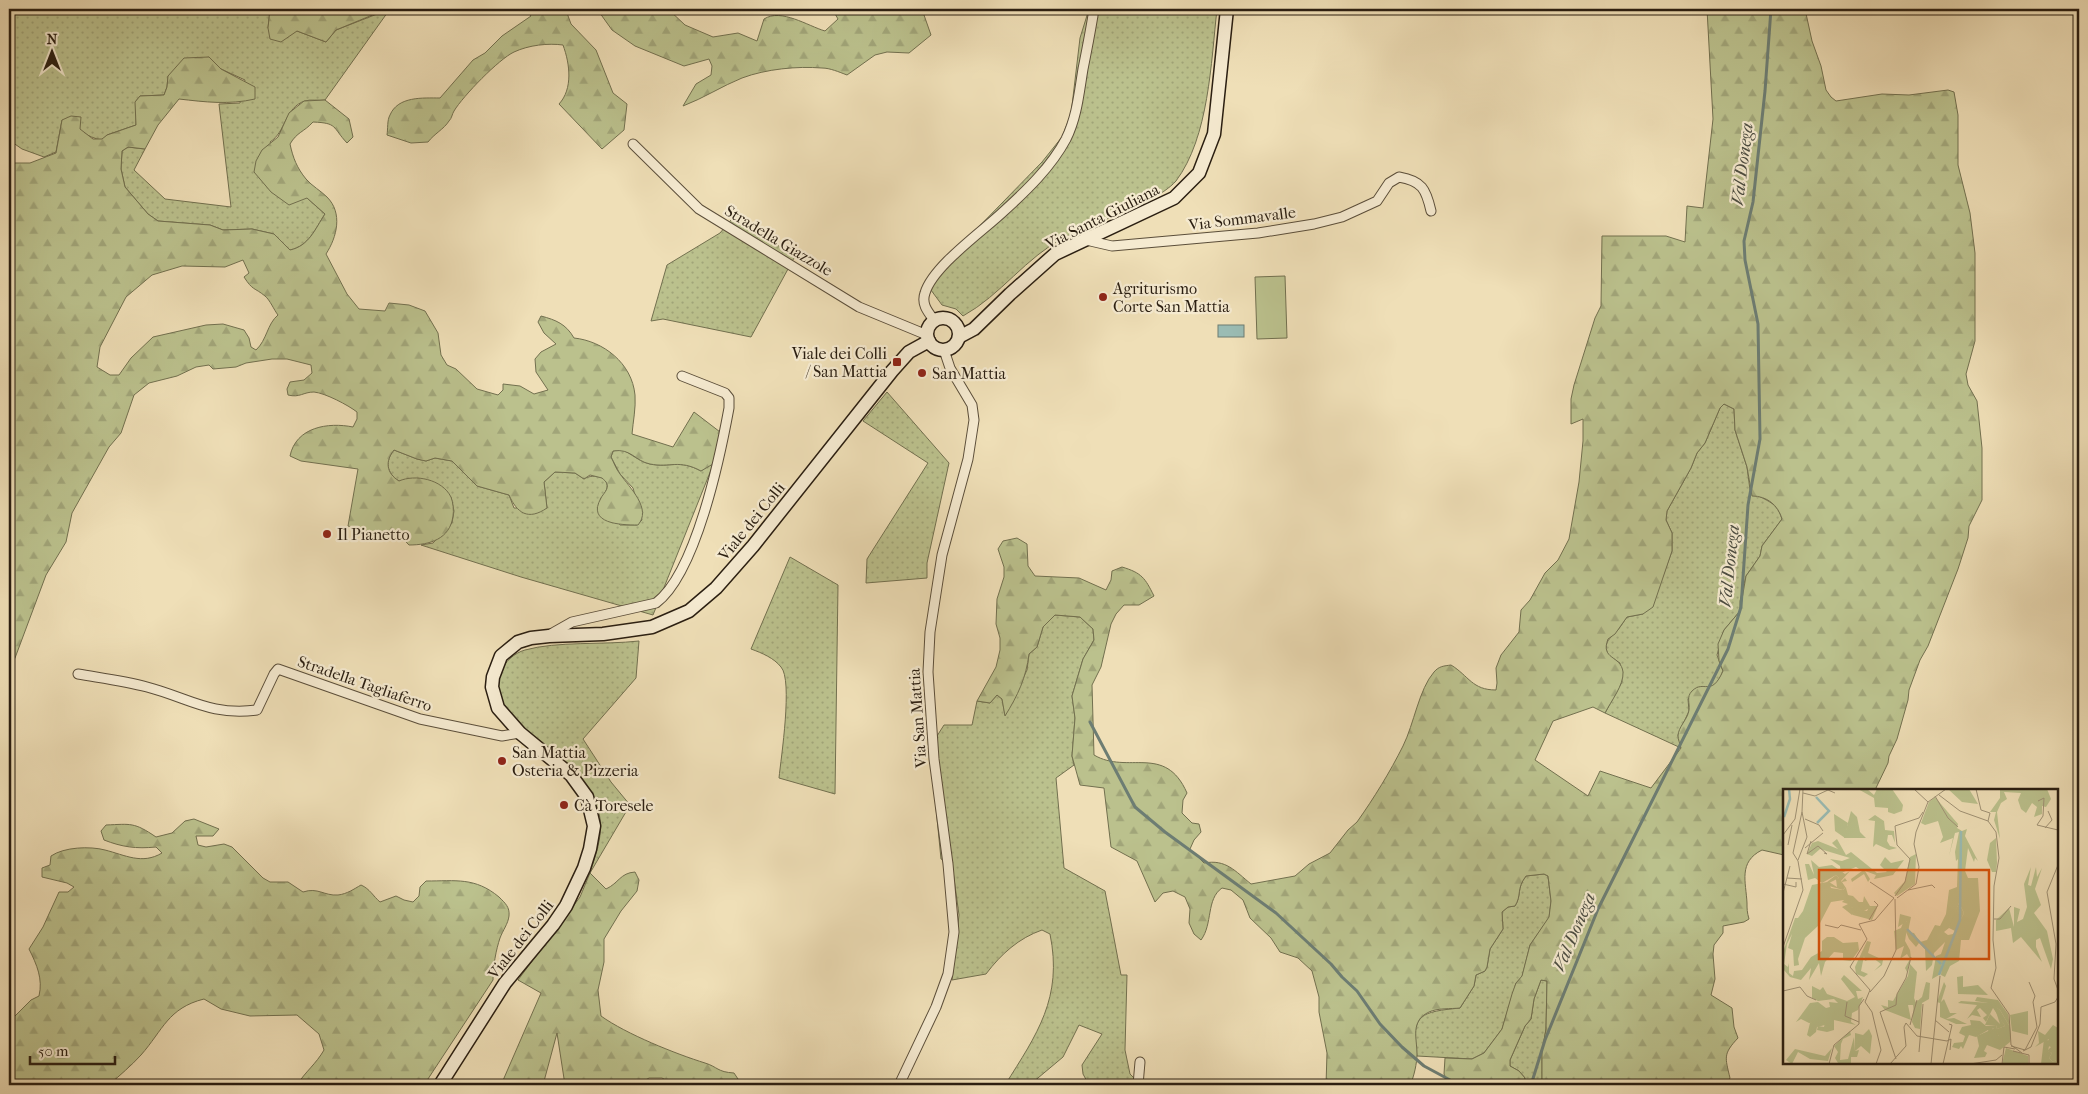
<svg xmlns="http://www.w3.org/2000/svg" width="2088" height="1094" font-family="'IM FELL French Canon',serif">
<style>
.grass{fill:url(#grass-dots);stroke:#72704f}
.forest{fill:url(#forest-firs);stroke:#72704f;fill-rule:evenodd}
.garden{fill:#bbc18d;stroke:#72704f}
.water{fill:#9abcb4;stroke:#6d7d73}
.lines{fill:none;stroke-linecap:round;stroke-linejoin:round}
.stream{stroke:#6d7d73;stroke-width:3}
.street-casing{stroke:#5b4e3a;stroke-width:11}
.secondary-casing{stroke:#2a1e11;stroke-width:15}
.street{stroke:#f5ead0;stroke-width:9}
.secondary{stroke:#f5ead0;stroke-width:12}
.poi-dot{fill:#8f2418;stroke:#f5ead0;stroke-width:2}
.labels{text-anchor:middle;stroke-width:4.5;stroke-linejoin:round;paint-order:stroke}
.street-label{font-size:16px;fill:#2a1e11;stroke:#f5ead0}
.poi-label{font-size:16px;fill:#2a1e11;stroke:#f5ead0;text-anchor:start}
.water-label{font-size:18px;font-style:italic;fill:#4c4d42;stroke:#f5ead0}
.inset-river{fill:none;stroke:#9abcb4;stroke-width:2.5}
.inset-road{fill:none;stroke:#a09275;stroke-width:1}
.view{fill:#d5530c;fill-opacity:0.15;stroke:#d5530c;stroke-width:2.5}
.inset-edge{fill:none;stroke:#2a1e11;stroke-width:2.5}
</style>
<defs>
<pattern id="grass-dots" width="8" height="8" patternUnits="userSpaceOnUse" patternTransform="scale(1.25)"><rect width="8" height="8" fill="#bbc18d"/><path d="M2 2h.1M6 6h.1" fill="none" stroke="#a1a579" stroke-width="1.8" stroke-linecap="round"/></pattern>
<pattern id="forest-firs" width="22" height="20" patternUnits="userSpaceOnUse" patternTransform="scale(1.25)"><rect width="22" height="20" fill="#bbc18d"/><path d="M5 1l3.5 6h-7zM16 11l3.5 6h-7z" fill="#a1a579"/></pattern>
</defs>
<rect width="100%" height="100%" fill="#efdfb7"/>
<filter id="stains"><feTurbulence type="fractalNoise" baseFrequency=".004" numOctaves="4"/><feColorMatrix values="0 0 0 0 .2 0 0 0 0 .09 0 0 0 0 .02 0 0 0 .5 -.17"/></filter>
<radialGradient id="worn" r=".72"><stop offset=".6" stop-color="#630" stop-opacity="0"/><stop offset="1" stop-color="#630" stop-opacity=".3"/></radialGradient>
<g class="grass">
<path d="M9,9H270L268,28L297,31L326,42L336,30L390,9L325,100C319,101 310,99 305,101C285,107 286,132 270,142L307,198L325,214C315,229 309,246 290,250L274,234L252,229L223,230L210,225L158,221L148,214L125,187L121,169L122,151L128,147L145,149L134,170L165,199L231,207L219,104L240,103L245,80L221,69L209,57L168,76L167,87L164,95L140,96L136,101V125L107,135L102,140C88,138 75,127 62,120L56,152L44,157L22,149L9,140Z"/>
<path d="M1089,9H1217C1211,62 1209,137 1176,181C1170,188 1157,196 1149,201C1122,215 1092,223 1065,237C1026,257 1001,295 963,316L956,309L942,305L925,282L1042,162L1062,137L1071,114L1080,38Z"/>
<path d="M739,215L794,258L751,337L663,319L651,321L667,265L720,233L731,220Z"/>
<path d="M887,392L949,463L927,563V578L866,583L867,559L928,463L863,421Z"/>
<path d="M1724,404L1734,409L1735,430L1747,467L1750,490C1764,502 1776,499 1782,519L1762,546L1760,556L1746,576L1740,601V611L1724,630L1717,655L1723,671C1716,687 1714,687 1697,688L1688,699L1689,711L1678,735L1681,748L1605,713L1622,682L1620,663L1608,655C1604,644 1607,641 1614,634C1619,630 1623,622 1627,617L1643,614L1663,576L1672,551V533L1666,520L1667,511L1691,468L1697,453L1705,443L1720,408Z"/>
<path d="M621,449C630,453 640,462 650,464C670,468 679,459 701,471L715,460L653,615L521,577L421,545L433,543L452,523L454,511L451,497L399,481C386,473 385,461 394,450L417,459L426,461L435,458L452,461L477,486L509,495L514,508H547L544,482L555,472L575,473L584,479C591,474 609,475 607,488C606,492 603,496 600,499L620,525H637L642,520L633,488L620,474L611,457L613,451Z"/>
<path d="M790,557L838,585L835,794L779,778C781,758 793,680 781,667C774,658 762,653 751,649Z"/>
<path d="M1055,615L1080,617L1093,629L1094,640L1083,659L1072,696L1075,718L1072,756L1074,765L1056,778L1064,868L1105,891L1121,975H1127L1125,1050L1130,1074L1141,1085H1115L1111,1081L1105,1085H1089L1083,1074L1082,1065L1102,1034L1079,1025L1063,1057L1032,1083L1005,1085C1037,1034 1063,998 1050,934L1042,930C1019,938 1001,954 986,974L952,980L959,915L952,864L941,859L930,747L944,725H972L977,701L990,703L997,695L1002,699L1005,715L1027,670L1029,654L1037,647L1043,627Z"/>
<path d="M639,641L636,678L583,739L611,782L630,805L590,873C596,853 605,831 598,810C592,793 580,776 567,763C545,740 483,711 500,672C505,662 514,653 525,650C557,641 604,645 639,641Z"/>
<path d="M1544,874L1548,876L1551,901L1549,918L1530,945L1522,977L1516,983L1502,1029L1484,1053L1472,1059L1417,1056C1410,1013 1422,1012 1460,1008L1474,986L1476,975L1485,971L1487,967L1490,949L1503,929L1502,912L1508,907L1515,906C1522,895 1516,889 1526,876Z"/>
<path d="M1541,980L1547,981L1546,1029L1542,1052V1085H1522L1525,1078L1519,1071L1510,1066V1060L1525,1026L1531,1019L1534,999Z"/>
</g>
<g class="forest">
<path d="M270,9H387L336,30L326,42L297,31L281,42L270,39L268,28Z"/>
<path d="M526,9H580H573L567,13L571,24L596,50L613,93L627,104L624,130L602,149L559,104C573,89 570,64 563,45C548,43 529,45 514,52C499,59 463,96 454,111C452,114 452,118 449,121C444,129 434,134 428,142L411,143L387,135C388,129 387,120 390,115C398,96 423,98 440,98L473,60L485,53L502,36L531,16Z"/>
<path d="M597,9H668L685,25L713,37L738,33L757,41L764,19C781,8 808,26 825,31L838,19L834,12L816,9H924V15L931,35L909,53L887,52L875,55L847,75C839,72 830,68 822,68C797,66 766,69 742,78C722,86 704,98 683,106L696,84L711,75L712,66L709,59L684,66L635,46L612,30Z"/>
<path d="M1707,9H1805L1812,41L1821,66L1826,90L1831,97L1836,101L1882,94L1909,95L1948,90L1954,92L1958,115V165L1970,213L1975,253V341L1966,374L1968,385L1977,401L1982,448V500L1969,526L1968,538L1958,569L1928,646L1920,660L1909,690L1908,700L1897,739L1889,756L1888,763L1875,790H1784V855L1762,850C1738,862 1746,882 1747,903C1747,909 1747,912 1749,919L1744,922L1723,926V933L1714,945L1713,954L1715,979L1711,995L1732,1008L1734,1027L1738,1038C1723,1054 1725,1057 1730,1078L1726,1085H1542V1052L1546,1029L1547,981L1541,980L1534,999L1531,1019L1525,1026L1510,1060V1066L1519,1071L1525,1078L1522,1085H1449L1444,1074L1445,1058L1472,1059L1484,1053L1502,1029L1512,994L1516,983L1522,976L1530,945L1549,917L1551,901L1548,876L1544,874L1526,876C1516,889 1522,895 1515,906L1508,907L1502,912L1503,929L1490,949L1487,967L1485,971L1476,975L1474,986L1460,1008C1451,1009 1437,1008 1429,1012C1410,1021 1417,1038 1417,1054C1417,1063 1414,1077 1410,1085H1326L1327,1053L1319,1012V997L1312,971L1298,958L1280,952L1271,938L1250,918L1243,900L1231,890L1222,888C1206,899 1213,924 1201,940L1194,934L1189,923L1190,909L1185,897L1173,891L1163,893L1155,902L1137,861L1111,847L1104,788L1080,785L1072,756L1075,718L1072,696L1083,659L1094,640L1093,629L1080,617L1055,615L1043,627L1037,647L1029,654C1026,678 1018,695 1005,716L1002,699L997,695L990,703L977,701L996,667L1000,650V638L996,624L997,599L1004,577V567L998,549L1003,541L1017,538L1027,544L1028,566L1035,576L1079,578L1106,590L1111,580L1112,571L1122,567C1142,573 1145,578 1154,596L1139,605H1124L1116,614L1111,624L1101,667L1092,685L1094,755C1128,775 1165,743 1187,793L1183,800L1182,813L1192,823L1199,824L1201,832L1194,840L1190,849L1204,863C1226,859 1235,871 1251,884L1295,876L1309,864L1330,853L1348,830L1357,822C1374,798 1390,772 1403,746C1414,724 1419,689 1434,672C1439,666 1444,666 1451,665C1469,676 1472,690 1496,690L1497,683L1496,668L1501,655L1519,632L1521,610L1530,600L1545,573L1558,560L1569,539L1579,482L1583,441V419L1571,424V399L1574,385L1595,318L1601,306L1602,236H1666L1685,242L1687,206L1703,208L1713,119ZM1724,404L1734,409L1735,430L1747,467L1752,496C1767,496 1778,505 1782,519L1762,546L1760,556L1746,576L1740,611L1724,630L1718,644L1719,661L1723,671C1711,698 1704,679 1692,691C1686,697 1690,703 1689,710C1688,719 1678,727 1678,736C1678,739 1680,744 1681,748L1651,788L1600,771L1588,796L1535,760L1553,721L1593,707L1605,713C1611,701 1624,685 1623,672C1621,655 1600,660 1608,639L1615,634L1627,617L1643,614L1653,607L1672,551V533L1666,520L1667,511L1691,468L1697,453L1705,443L1720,408Z"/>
<path d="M209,57L221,69L255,87V99C229,105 205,102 179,99L158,125L145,149L128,147L122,151L121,169L125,187L148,214L158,221L210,225L223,230L252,229L274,234L290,250C309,246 315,229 325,214L307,198L289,205L271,192L254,172L256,161L262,150L278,137L289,113L304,101L325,100L349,119L353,137L347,143C332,127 338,123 313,122C304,132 297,132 290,144C293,158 297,168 306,179C312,186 321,191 327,197C343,213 337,237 326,254L347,294L359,309L385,311L389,303L409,305L425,311L438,333L441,355L447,365L456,369L477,389L498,395L503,390V384L520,386L534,394L548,390L536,372L535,359L541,352L556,344L544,333L538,322L541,316C556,320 566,324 574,338C603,341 632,363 635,395C636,408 633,422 632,434L673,447L694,412L724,435L713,464L701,471C679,459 670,468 650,464C635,461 631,448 613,451L611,457C614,463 616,469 620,474C630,488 652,509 638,525C621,525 586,524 601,498C603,494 609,489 607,484C606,481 604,480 602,478L590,475L584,479L575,473L555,472L544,482L547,508C528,521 517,513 509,495L477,486L452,461L435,458L426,461L417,459L394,450C385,461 386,473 399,481C415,474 442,479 451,497C453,502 454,511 453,516C450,539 430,545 409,545L402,538L382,536L348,526L358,469L301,461L290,456C296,427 328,422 353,427L357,419V412C348,405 325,393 314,392C303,392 300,398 288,395L287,389L290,382L304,380L312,373L311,365L287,359H272L246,363L236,367L213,369L209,365L196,367L177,376L149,383L134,395L121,433L109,447L72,513L66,542L46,575L15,658L9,668V163H30L56,153L62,120L71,116L81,117L80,129L93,139H102L107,135L136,125L135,102L140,96L164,95L167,87L168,76L184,58ZM243,260L249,273L244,277C253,291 254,287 265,296C270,300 274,310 278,315C267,324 267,340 256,350L251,347L249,338L244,330L223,324L206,325L153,337L131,358L119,375H110L97,367L100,347L126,297L152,275L182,266L225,267Z"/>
<path d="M194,819L219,829L213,836H196L198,845L206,847L224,844L232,847L263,878L270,882H288L303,892C318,887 324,896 338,895C347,894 354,889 361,885C370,889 373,896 380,902L396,896L404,900L413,902L419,896L420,887L426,881C456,881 475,877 499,897C505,903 510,907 509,916C508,924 503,930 500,938C496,950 493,966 493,980L424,1085H297C305,1072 316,1064 324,1050L319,1034L297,1015L250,1016L221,1009L204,999C168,1008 163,1030 141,1055C131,1066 120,1075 109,1085H9V1022L31,1000L39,996C43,979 37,965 29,949L43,927L59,892H68L74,887L67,883L42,877V868L50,865L51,856C64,847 90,846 105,850C125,855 142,865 162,853L156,847C136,849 122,847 104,840L101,831L106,825C131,824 134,822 156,837L172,833L185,821Z"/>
<path d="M635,872L639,880L637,891L621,911L604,939V962L598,990L601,1016C626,1034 676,1054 705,1063C718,1067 717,1072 734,1073L742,1085H675L662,1078H649L637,1085H565L557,1033L543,1085H501L541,993L518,980L580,897L590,873L606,889C619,883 620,873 635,872Z"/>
</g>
<path class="garden" d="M1285,276L1287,338L1257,339L1255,277Z"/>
<rect class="water" x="1218" y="325" width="26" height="12"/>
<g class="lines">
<g class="stream">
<path d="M1090,722L1135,807L1165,832L1276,913L1331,964L1342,977L1357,991L1380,1024L1402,1047L1424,1066L1450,1080L1454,1085"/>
<path d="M1531,1085L1545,1040L1598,909L1728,649L1741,607L1748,505L1760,439L1758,324L1745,260L1744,241L1753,202L1765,91L1771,9"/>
</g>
<g class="street-casing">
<g id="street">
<path d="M633,144L699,209L859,307L927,335"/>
<path d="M1086,240L1112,246L1258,233L1314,224L1342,217L1377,201L1389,183L1399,177C1422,181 1426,189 1431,211"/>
<path d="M934,320C928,312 921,304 925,293C933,266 983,231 1004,211C1027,190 1051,167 1066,139C1077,117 1079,93 1083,69C1087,49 1091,29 1094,9"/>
<path d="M549,635L572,622L656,603C696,573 720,457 729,408V398L725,393L682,376"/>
<path d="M78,674C101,678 125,681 147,687C189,698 210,716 257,710L274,674L278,669L420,719L502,736L520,733"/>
<path d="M899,1085L936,1007L948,974L954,932L948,864L934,759L928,672L930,632L942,555L968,459L974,420L972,405L950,368L944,350"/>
<path d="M1138,1085L1140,1062"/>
</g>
</g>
<g class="secondary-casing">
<g id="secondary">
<circle cx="943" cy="334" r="16"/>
<path d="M959,337L974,329L1010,294L1055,254L1174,198L1199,173L1214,134L1227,9"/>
<path d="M440,1085L505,983L553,925L566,906L584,868L590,849L594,826L587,797L571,775L520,733L498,708L492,687L493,677L501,656L518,642L531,638L549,636L603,634L652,627L689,611L716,588L753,546L892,371L909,352L929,341"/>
</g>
</g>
<use href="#street" class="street"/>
<use href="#secondary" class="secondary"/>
</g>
<g class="poi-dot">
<circle cx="1103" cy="297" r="5"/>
<rect x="892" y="357" width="10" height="10" rx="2.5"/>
<circle cx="922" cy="373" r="5"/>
<circle cx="327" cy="534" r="5"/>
<circle cx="502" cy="761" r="5"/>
<circle cx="564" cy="805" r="5"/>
</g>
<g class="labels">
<g class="street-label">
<text transform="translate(1102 216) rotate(-27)" y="6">Via Santa Giuliana</text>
<text transform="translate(1242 218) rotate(-7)" y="6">Via Sommavalle</text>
<text transform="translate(779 240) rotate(31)" y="6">Stradella Giazzole</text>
<text transform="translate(751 521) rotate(-51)" y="6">Viale dei Colli</text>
<text transform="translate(365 683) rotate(19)" y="6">Stradella Tagliaferro</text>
<text transform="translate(917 718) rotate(-94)" y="6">Via San Mattia</text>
<text transform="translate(520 939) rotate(-52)" y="6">Viale dei Colli</text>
</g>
<g class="poi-label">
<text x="1113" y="294">Agriturismo<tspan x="1113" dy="18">Corte San Mattia</tspan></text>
<text x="887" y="359" text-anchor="end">Viale dei Colli<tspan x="887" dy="18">/ San Mattia</tspan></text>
<text x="932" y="379">San Mattia</text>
<text x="337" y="540">Il Pianetto</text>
<text x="512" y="758">San Mattia<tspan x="512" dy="18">Osteria &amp; Pizzeria</tspan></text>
<text x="574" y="811">Cà Toresele</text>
</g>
<g class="water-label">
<text transform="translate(1742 164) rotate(-83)" y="6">Val Donega</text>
<text transform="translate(1729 566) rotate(-84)" y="6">Val Donega</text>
<text transform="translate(1574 932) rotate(-67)" y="6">Val Donega</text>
</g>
</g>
<g transform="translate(1783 789)">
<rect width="275" height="275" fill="#efdfb7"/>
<path d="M165,0H186L195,15L179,13ZM51,25L65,34L62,49L52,42ZM133,65L132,95L114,107L111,104L122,92L127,68ZM28,71L36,78L49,76L62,85L67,82L58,92L62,99L60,101L46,97V93L54,98L53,90L56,89L53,86L39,94L32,89L25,91L22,75H26L31,86ZM176,114L181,124L172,142L166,139L167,133ZM68,118L84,122L86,118L94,119L89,131L70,126ZM121,131L125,133L122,152L127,161L128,169L124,183L122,179L127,170L124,165L117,170L121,157L113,161L111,142L118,139ZM180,187V198L195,196L205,206L175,205L174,188ZM143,193L147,194L146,210L139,214L137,240L132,239L129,233L131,215L139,208ZM194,208L215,211L225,225L227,238L217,221L205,214L192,212ZM212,220L222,237L214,240L213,236H202L207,225L217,235ZM31,232L42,233V236L34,238L33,243L27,248L24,246L27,234ZM212,239L216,247H228L227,253L217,261L204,256L201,262L204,264L202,268L191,269L196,257L194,247ZM86,240L89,247L87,265L78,257L72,262V244L80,246ZM261,250L267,252L265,262L269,264L266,269L270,273L273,271L274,275H258Z" fill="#bbc18d"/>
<path d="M75,0H84L91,6L94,0H109L120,16L119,22L111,25L105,23V19L92,18L91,9ZM217,0H264L268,10L263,18L259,17V25L251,28L254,18L249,14L243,24L238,20L235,11L238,4L221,3L224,10L218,14L214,23L217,50L211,31L213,23H207L217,9ZM152,8L175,35L174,39L179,42L184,40L182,47L195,72L192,69L191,73L185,59L182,82L185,89H195L197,122L186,151H178L176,172L167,177L162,188L158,186L159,175L156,186L149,190L153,167L158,165L162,153L151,164L149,176L143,182L142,160L136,154L133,158L126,150L123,143L124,132L115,138L117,125L128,128L125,143L131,144L137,153L144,151L152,136L157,137L163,125L166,101L174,98L175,70L173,72L172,63L176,43L172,44L166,67L170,49L157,54L160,48L155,32L142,36L138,34L146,13ZM176,114L181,124L170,145L165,146L161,143L166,139ZM68,22L74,28L77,43L83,49H61ZM92,26L101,32L102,41L111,42L112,54L109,46H105L104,52L107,57L114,59L106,61L93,55L90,58L92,32L85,31ZM54,50L63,66L68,63L94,84L104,83L97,76L102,68L108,74L121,71L110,86L91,90L93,86L82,82L87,90L85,93L81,85L69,93L68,90L79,82L73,78L58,84L57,77L47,70L59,72L67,69L37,60L29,67L24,65L29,54L35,52L55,60L49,54ZM248,78L245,96L248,97L253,78L254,88L259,79L252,100L258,116L251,124L264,142L270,170L268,180L257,149L253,151V158L259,173L238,148L230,154L228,139L213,142V131L226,119L231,138V118L237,120L234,133L240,130L244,118L241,95ZM53,86L56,89L46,94L48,99L60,101L62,99L56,95L62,89L64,92L59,93L63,99L65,106L70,107L76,113H80L81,107L87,117H95L93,120L86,118L88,124L85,120L78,123L68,118L73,123L69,126L59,118L65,115L59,113L61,111L48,113L36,136L22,149L15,170L16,176L11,177L10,161L5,159L9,145L4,155L1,175L5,178L6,174V184L10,187L11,182L19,181L28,168L39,162V152L44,148H51L60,154L75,153L76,161L68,172L60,171V164L51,163L42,173L38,187L36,174L26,191L28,179L18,191L7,188L0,180V163L12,129H15L20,122L29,96L44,93ZM84,152L88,153L85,164L100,171L99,176L91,182L98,175L90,169L82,172L81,167L78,182L85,185L81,188L73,185L72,178ZM127,175L134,183L131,209L134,216L131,221L130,216H125L128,231L102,221L98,216L105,218V211L110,212L125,187ZM61,186L79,202H73L75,210L80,208L75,221L69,224L68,233L73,236L51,231V241L44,243L34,241L35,237L41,238L42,233L26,234L18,230L13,233L27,214L35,213L43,219L47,218L46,213L55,214L51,210L35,212L29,209V197L37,201L40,198L44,205L64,212L72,208L58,190ZM161,193L163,197L158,213L161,210L167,224H174L163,230L171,229L184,235H173L157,228V214L154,213ZM178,212L207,214L217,221L227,238L228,247H216L210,239L207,246L205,241L193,248L186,246L180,260L178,257L176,260L169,258L171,254L180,253L182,247L176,244L179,238L188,236L187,231L197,232L203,237L213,236L214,240L222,237L210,219L203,233L200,229L204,226L197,219L194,221L198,228L189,226L184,230L194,216L175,214ZM270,236L275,239V275L273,271L270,273L266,269L269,264L264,262L268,258L263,256L266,250L252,258L256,254L255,242L262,246ZM67,242L68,246L60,250L58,255L57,271L65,270L71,248L72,262L76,261L74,268H68V275L55,274L52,269L55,263L51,257ZM49,259L45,272L27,270L15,263L9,275L3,271L12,260L42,267ZM223,259L245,267V275H219Z" fill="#bbc18d" fill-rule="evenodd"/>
<path d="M213,49L214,74L213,83H209L204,71L207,54Z" fill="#bbc18d"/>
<path d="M245,222V246L229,242L227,226Z" fill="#bbc18d"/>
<path class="inset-river" d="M33,8L46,22L34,34M1,28L7,10L6,0M124,140L158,175M156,186L177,131L178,42"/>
<path class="inset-road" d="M131,0L145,13M193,0L198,21L207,24L205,32M20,4L32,7L45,1L52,4M156,6L177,22L205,32L213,43L216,69L211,97L210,151L213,179L208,199L226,225L228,256L239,264M152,7L165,29L175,38M255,12L261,9L260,27L254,36L275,41M22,30L36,36L40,42M262,39L269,31L265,22M0,46L12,30L17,0M28,52L24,65L35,57L44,65L41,64M5,56L9,36M22,59L40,44M15,71L24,48L19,23L20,0M275,76L264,103L273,155L271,190L275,201M4,89L19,90M87,93L111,109M0,95L13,98V93M125,101L149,96L152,99M0,104L7,77M112,107L122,93L127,70L114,56L112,37L136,29L140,23M114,109L133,95L136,78L131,55L133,43L145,13L163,0M211,130H217L228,117M86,131L95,116L91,112M42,136L55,139L58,136L78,141M0,158L20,101L15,72L10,64L19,23M0,202L17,198L24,207L33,211M87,203L101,187L113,161L112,110M64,213L62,227L76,233M152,231L166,243M127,236L134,211M228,257L242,261L254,238L250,213L252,207L246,193M230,262L246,266V275M240,262L248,258L257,235L258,218L272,213L275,208M136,263L140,215M113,270L97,223L113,216L114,205L123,189L128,168M46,275L51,256L76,235V217L81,210M93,275L98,261L89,223L82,213L87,201L67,178L84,150L76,135L92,131L111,109M107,275L123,257L121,238L123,234L134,247L164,252L168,250L167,261M148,275L157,187M160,275L169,236L166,235M187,275L213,271L219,266M219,275L221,258L232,260"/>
<path class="view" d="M36,81H206V170H36Z"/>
<rect width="275" height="275" class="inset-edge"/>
</g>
<rect width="2088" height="1094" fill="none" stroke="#efdfb7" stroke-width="30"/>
<rect x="10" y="10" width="2068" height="1074" fill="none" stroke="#2a1e11" stroke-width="2.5"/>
<rect x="15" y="15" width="2058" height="1064" fill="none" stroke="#2a1e11"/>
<g transform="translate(52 52)" stroke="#f5ead0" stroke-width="4" paint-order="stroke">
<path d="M0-4L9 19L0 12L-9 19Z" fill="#2a1e11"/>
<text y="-8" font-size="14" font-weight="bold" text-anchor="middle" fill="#2a1e11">N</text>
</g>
<path d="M30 1056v8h85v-8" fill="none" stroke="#2a1e11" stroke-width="2.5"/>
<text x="38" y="1056" font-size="15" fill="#2a1e11" stroke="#f5ead0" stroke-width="4" paint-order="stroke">50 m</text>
<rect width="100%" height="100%" filter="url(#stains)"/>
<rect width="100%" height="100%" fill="url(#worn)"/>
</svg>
